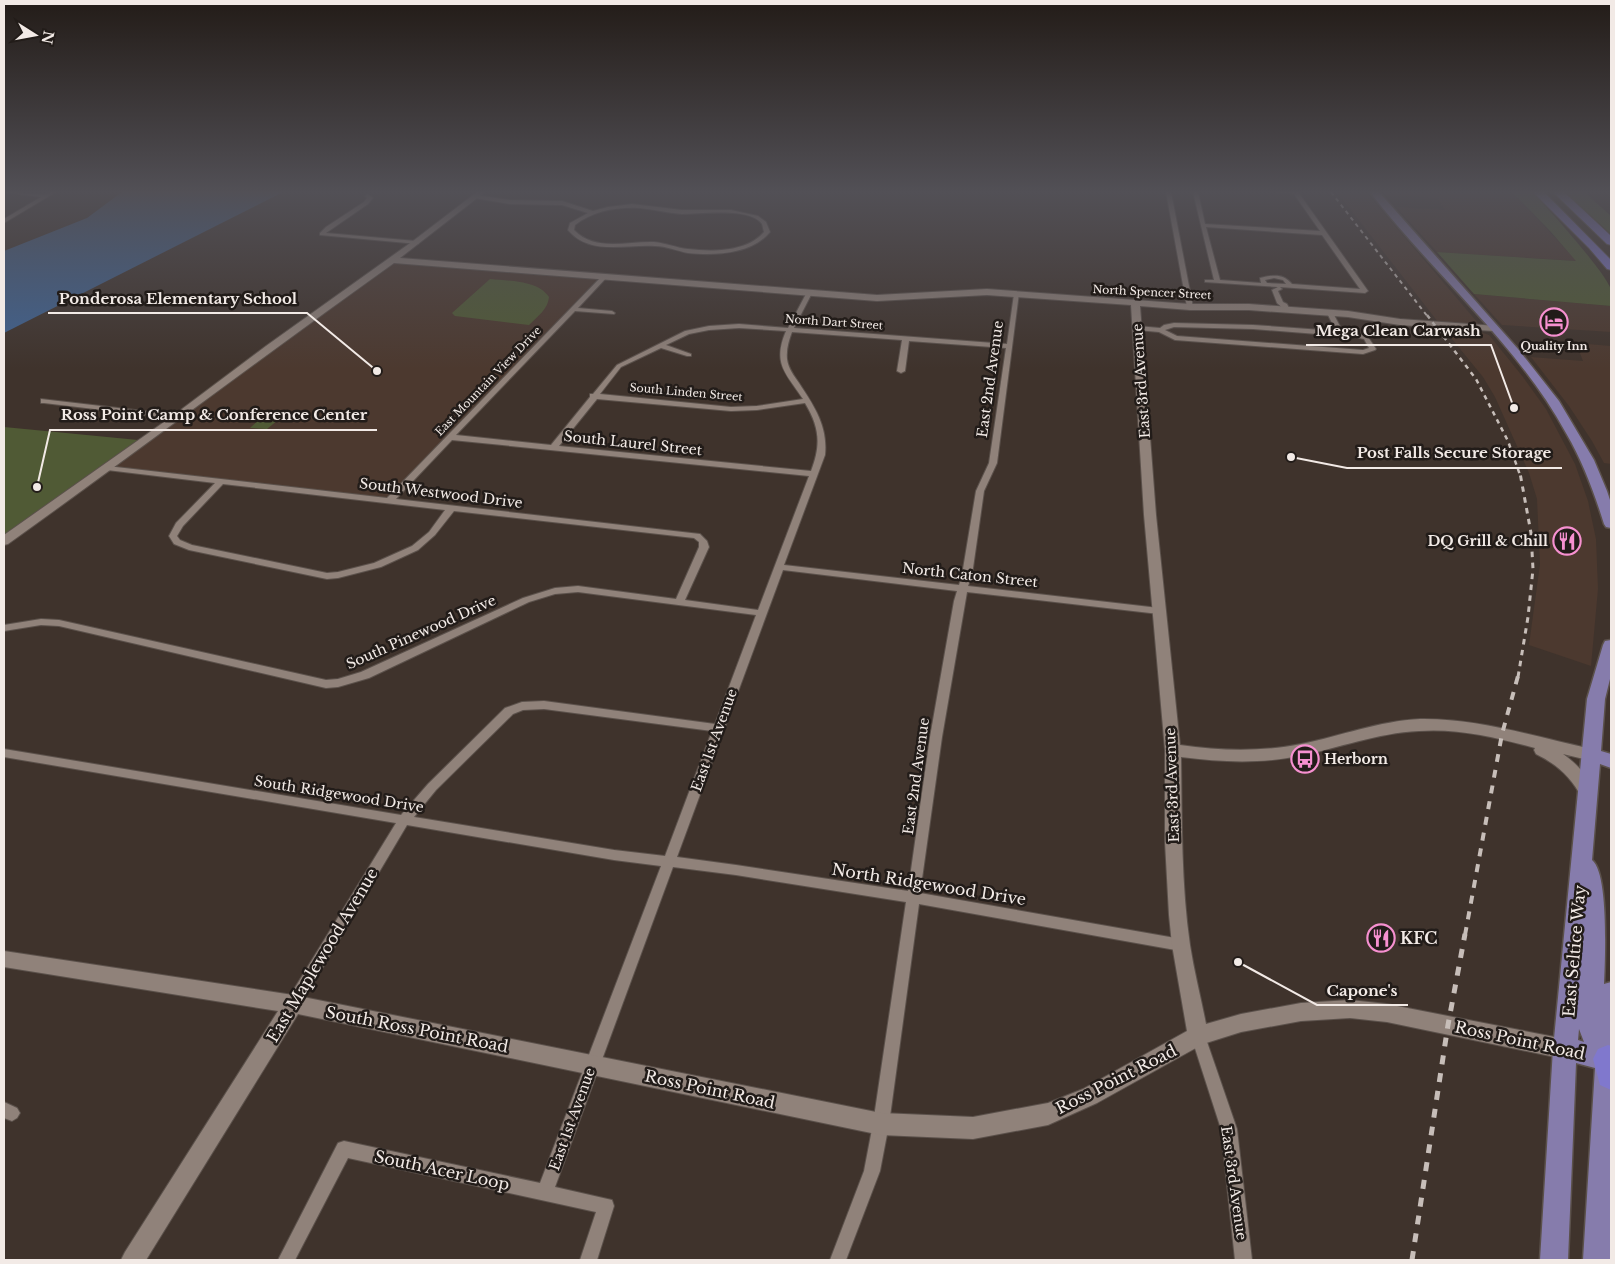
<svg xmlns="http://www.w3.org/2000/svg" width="1615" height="1264" font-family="'Libre Baskerville',serif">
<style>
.built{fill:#4c392f}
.green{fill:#505a35}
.water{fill:#406392}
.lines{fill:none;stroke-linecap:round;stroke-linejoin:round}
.minor-casing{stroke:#5b514b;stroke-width:2}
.tertiary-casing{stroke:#5b514b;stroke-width:2}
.primary-casing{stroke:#5b514b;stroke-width:3}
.motorway-casing{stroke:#5b514b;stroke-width:2}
.minor{fill:#90827a;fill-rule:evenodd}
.tertiary{fill:#90827a;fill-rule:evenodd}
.primary{fill:#867cac;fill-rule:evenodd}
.motorway{fill:#8078cd;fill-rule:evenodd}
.rail-far4{stroke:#c7beb9;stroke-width:2;stroke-dasharray:4 4;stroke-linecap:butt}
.rail-far3{stroke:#c7beb9;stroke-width:2.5;stroke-dasharray:4.5 4.5;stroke-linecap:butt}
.rail-far2{stroke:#c7beb9;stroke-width:3;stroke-dasharray:5.5 5.5;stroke-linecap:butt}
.rail-far1{stroke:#c7beb9;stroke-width:4;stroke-dasharray:8 8;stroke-linecap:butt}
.rail{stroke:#c7beb9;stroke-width:5;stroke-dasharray:9 9;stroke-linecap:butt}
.labels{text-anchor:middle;stroke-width:5;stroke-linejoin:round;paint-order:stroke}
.far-street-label{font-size:11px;fill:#f2eae6;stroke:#221c19}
.far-poi-label{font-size:11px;font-weight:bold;fill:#f2eae6;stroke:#221c19}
.street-label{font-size:14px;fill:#f2eae6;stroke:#221c19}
.poi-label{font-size:14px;font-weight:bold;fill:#f2eae6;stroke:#221c19;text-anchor:end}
.near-street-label{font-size:16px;fill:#f2eae6;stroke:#221c19}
.near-poi-label{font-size:16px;font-weight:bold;fill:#f2eae6;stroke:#221c19;text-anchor:start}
.leader{fill:none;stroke:#f2eae6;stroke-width:2}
.callout-dot{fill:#f2eae6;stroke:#221c19;stroke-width:2}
.callout-label{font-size:15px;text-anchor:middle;font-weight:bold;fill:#f2eae6;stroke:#221c19;stroke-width:5;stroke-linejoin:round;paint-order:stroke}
</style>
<rect width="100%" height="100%" fill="#3f332c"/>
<g class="built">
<path d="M1337,192H1366L1478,323L1477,324L1438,322Z"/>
<path d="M1383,192H1512L1577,261L1437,252L1396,207L1445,210L1437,198L1385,195Z"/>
<path d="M392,260L604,277L389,501L107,468Z"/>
<path d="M1474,294L1611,306V332L1502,325Z"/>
<path d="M1443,328L1475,330L1489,335L1523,377L1546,409L1575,464L1588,501L1596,539L1598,589L1591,666L1529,645L1540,564L1537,499L1529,473L1495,397L1483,377Z"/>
<path d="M1576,343L1611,346V464L1604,463L1592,441L1569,406L1531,357L1583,361Z"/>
</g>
<g class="green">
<path d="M1512,192H1532C1546,206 1608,275 1611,290C1612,295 1611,301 1611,306L1474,294L1437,252L1576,261L1551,232Z"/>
<path d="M1565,192H1584L1611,216V234Z"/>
<path d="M490,279C509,281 538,280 549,297C548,309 538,316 529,325L455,316L452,313Z"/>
<path d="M266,413L284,415L267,429L250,428Z"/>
<path d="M4,427L138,440L4,535Z"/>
</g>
<path class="water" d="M122,192H283L4,333V251L87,218Z"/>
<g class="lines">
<g class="minor-casing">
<g id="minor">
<path d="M4,192L45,195L50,192H56L4,223V219L41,197Z"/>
<path d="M1166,192H1171L1193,307L1190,309L1187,307Z"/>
<path d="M1193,192H1198L1205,224L1320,231L1294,194L1278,192H1298L1368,291L1365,293L1280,287L1282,289L1278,291L1283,302L1287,304L1290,310L1287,312L1277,303L1272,290L1278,287L1205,282V280H1214ZM1206,227L1322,235L1360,289L1292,284C1283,273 1273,275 1260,278L1261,283L1220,280ZM1274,278L1283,280L1286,284L1267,283L1265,280Z"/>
<path d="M368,194L373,198L368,204L326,233L416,241L419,243L418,244L320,235V233L326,227L364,202L367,198L365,196Z"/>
<path d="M476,195L510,200L562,201L593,211L608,207L632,204L682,210H731L758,216L766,222L770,232C752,254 715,256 688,253C677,251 666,246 655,246C625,244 590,256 568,230L570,223L588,213L562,205L510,204L474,198ZM639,208C653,209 667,213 682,214C700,214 750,207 762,224C763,227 763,229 764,232C747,252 713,252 688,249C677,248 666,243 654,242C627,241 595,252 574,230L575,225C593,211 616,207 639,208Z"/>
<path d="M602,276L607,277L578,308L612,311L615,313L614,314L575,311L456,435L551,445L590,397V394H593L617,365L685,331L709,326L739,324L788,328L807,292L812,293L794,328L1007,344L1014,294L1019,293L997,463L984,491L972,575L968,586L1159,608L1164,611L1159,614L967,592L942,737L920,893L1181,939L1186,941L1188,945L1186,949L1181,951L919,904L889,1124L880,1171L846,1260H830L864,1171L873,1124L906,902L736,875L673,867L555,1187L612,1200L614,1206L597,1260H580L596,1212L348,1158L295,1260H278L338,1143L344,1141L540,1183L661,866L614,860L407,825L298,1009L293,1011L288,1009L286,1004L288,999L396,823L4,757V749L401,815L428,784L505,708L522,702L544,701L715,724L756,615L578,592L555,594L529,602L369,678L338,687L326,688L59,626L41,625L4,631V625L41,619L59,620L326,680L338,679L361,672L523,598L555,588L578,586L676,599L699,547V542L694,538L454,511L435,535L418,550L381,567L338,578L327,579L189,550L174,544L169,536L176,523L215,483L107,470L103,468L107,466L387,498ZM739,328L786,331C772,364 786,373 803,399L757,406L731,407L600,394L621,367L661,348L687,356H691V354L666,345L689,334L709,330ZM792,332L902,340L897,371L901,373L905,371L909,341L1006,348L989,463L976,491L962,575L959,585L784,565L825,455C828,426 814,406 799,383C794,376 788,368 787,359C786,349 789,340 792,332ZM597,399L731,411L757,410L805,403C820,428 821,445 811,471L559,446ZM452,440L809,476L758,610L685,600L709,547L707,541L700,534L396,499ZM223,484L445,510L429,532L412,546L374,563L338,572L327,573L192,545L180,540L177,536L183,526ZM783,570L957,591L954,601L930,737L908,891L736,865L677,857ZM544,709L712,731L665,856L614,850L414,817L436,790L513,714L523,710Z"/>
<path d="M1330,311L1333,313L1343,332L1356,333L1368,337L1376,349L1375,350L1363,354L1175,340L1159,332L1137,330L1134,328L1137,326L1160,328L1164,325L1174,323L1253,325L1336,331L1327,313ZM1174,327L1253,329L1355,337L1364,339L1369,348L1363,350L1177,336L1165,330Z"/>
<path d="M41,399L178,415L182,417L178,419L44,403H41Z"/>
<path d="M1198,1029L1203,1031L1205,1036L1237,1129L1252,1260H1235L1221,1129L1191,1036L1193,1031Z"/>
<path d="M4,1102L17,1108L20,1113L17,1118L12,1121L4,1118Z"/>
</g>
</g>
<g class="tertiary-casing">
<path id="tertiary" d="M477,192H485L400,258L877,295L987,289L1190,304H1249L1348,311L1400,319L1497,326V330L1494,331L1400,325L1348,317L1249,310H1190L1140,306L1156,515L1180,745C1221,751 1261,752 1301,744C1341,736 1379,721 1420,719C1478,718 1536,737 1592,749L1598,751L1600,755L1598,759L1592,761L1563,754C1579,765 1588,777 1596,794L1594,798L1588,800L1582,798C1571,777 1558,765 1536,754L1534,750L1535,748C1498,738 1458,728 1419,731C1377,733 1339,748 1299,756C1259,764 1221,762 1181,757C1182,819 1181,883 1190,945C1194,971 1201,998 1206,1024L1241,1014L1301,1003L1350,1000L1387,1004L1565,1039L1572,1042L1575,1049L1572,1056L1565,1059L1387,1022L1350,1018L1301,1021L1241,1032L1203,1044L1097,1103L1048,1125L973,1139L881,1135L298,1014L146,1260H121L125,1252L278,1011L4,967V951L293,995L881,1113L973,1117L1048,1103L1083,1089L1187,1031L1172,945L1169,915L1165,842V750L1144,515L1131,305L987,295L877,301L394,263C265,355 138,451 8,544L4,545V535L174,415L266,346L413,241Z"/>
</g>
<g class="primary-casing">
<g id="primary">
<path d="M1370,192H1379L1518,349L1559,401L1594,460L1607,491L1611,503V528L1606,527L1604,524C1594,492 1583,462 1566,433C1516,342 1433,274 1370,192Z"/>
<path d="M1611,640V675L1605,699L1601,751L1611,754V768L1600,764L1592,860C1609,873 1605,962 1604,984L1611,982V1260H1583L1595,1068L1576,1063L1568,1260H1540L1553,1049L1587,699L1603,645L1605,641ZM1579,1029L1584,1042L1578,1040Z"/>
</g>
</g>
<g class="motorway-casing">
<g id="motorway">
<path d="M1533,192H1544L1611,260V270L1607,269L1589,248Z"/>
<path d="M1553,192H1564L1611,236V245L1607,244Z"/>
<path d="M1608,1045L1611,1046V1090L1600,1085L1593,1059L1598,1049Z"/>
</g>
</g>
<use href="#minor" class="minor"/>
<use href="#tertiary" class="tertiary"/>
<use href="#primary" class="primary"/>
<use href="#motorway" class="motorway"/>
<path class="rail-far4" d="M1331,192L1428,317"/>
<path class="rail-far3" d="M1427,315L1476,379L1508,441L1520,475"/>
<path class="rail-far2" d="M1518,677L1528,617L1533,569L1531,533L1520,473"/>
<path class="rail-far1" d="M1465,935L1502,734L1518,676"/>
<path class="rail" d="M1412,1260L1448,1025L1465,934"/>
</g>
<linearGradient id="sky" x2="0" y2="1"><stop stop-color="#231c18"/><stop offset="0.52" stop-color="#525056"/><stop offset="1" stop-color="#525056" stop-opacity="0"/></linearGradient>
<rect width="1615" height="369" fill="url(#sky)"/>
<defs>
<g id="hotel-ring" transform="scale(1.4375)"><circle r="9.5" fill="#221c19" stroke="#f690d0" stroke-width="1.5"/><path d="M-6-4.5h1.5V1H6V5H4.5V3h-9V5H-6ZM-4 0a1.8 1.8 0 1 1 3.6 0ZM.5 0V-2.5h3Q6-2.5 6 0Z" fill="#f690d0"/></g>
<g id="restaurant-ring" transform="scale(1.4375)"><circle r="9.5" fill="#221c19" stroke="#f690d0" stroke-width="1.5"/><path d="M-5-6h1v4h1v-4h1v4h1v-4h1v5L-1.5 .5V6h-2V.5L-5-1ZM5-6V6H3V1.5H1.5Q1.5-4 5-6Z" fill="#f690d0"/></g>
<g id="bus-ring" transform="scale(1.4375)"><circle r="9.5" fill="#221c19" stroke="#f690d0" stroke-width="1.5"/><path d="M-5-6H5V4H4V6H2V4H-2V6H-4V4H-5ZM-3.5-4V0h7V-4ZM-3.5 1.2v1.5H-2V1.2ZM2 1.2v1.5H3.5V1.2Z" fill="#f690d0"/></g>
</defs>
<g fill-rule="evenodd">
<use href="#hotel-ring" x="1554" y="322"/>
<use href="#restaurant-ring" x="1567" y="541"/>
<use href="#bus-ring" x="1305" y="759"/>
<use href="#restaurant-ring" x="1381" y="938"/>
</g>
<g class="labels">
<g class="far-street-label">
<text transform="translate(1152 292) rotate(3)" y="4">North Spencer Street</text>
<text transform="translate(834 322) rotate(4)" y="4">North Dart Street</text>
<text transform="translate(488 381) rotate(-46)" y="4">East Mountain View Drive</text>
<text transform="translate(686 392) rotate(5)" y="4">South Linden Street</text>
</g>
<g class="far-poi-label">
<text x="1554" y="350">Quality Inn</text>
</g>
<g class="street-label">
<text transform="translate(990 379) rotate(-82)" y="5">East 2nd Avenue</text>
<text transform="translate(1141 381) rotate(-94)" y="5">East 3rd Avenue</text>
<text transform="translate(633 443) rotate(6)" y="5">South Laurel Street</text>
<text transform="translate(441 493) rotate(7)" y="5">South Westwood Drive</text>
<text transform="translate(970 575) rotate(6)" y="5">North Caton Street</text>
<text transform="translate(421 632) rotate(-24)" y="5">South Pinewood Drive</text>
<text transform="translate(714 740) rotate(-70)" y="5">East 1st Avenue</text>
<text transform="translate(916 776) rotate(-82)" y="5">East 2nd Avenue</text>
<text transform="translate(1172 785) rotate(-92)" y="5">East 3rd Avenue</text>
<text transform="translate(339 794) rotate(9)" y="5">South Ridgewood Drive</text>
<text transform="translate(572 1119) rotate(-70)" y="5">East 1st Avenue</text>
<text transform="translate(1234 1183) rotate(82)" y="5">East 3rd Avenue</text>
</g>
<g class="poi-label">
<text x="1548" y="546">DQ Grill &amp; Chill</text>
<text x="1324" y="764" text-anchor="start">Herborn</text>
</g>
<g class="near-street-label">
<text transform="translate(929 884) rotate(9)" y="6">North Ridgewood Drive</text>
<text transform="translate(1574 951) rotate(-85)" y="6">East Seltice Way</text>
<text transform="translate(322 955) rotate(-59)" y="6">East Maplewood Avenue</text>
<text transform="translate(417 1029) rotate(11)" y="6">South Ross Point Road</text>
<text transform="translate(1520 1040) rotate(12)" y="6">Ross Point Road</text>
<text transform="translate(1116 1079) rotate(-27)" y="6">Ross Point Road</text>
<text transform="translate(710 1089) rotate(12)" y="6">Ross Point Road</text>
<text transform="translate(442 1170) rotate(12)" y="6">South Acer Loop</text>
</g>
<g class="near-poi-label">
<text x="1400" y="944">KFC</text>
</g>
</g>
<path class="leader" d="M377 371L307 313H48M1514 408L1491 345H1306M37 487L50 430H377M1291 457L1347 468H1562M1238 962L1317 1005H1408"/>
<g class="callout-dot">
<circle cx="377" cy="371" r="5"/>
<circle cx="1514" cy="408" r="5"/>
<circle cx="37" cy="487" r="5"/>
<circle cx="1291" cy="457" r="5"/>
<circle cx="1238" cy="962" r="5"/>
</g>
<g class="callout-label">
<text x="178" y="304">Ponderosa Elementary School</text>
<text x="1398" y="336">Mega Clean Carwash</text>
<text x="214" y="420">Ross Point Camp &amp; Conference Center</text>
<text x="1454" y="458">Post Falls Secure Storage</text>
<text x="1362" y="996">Capone's</text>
</g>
<rect width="1615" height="1264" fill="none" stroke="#f2eae6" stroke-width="10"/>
<g transform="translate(35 35) rotate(101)" stroke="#221c19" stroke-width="4" paint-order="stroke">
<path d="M0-4L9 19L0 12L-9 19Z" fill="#f2eae6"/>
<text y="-8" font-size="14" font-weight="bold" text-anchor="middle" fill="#f2eae6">N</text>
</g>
</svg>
